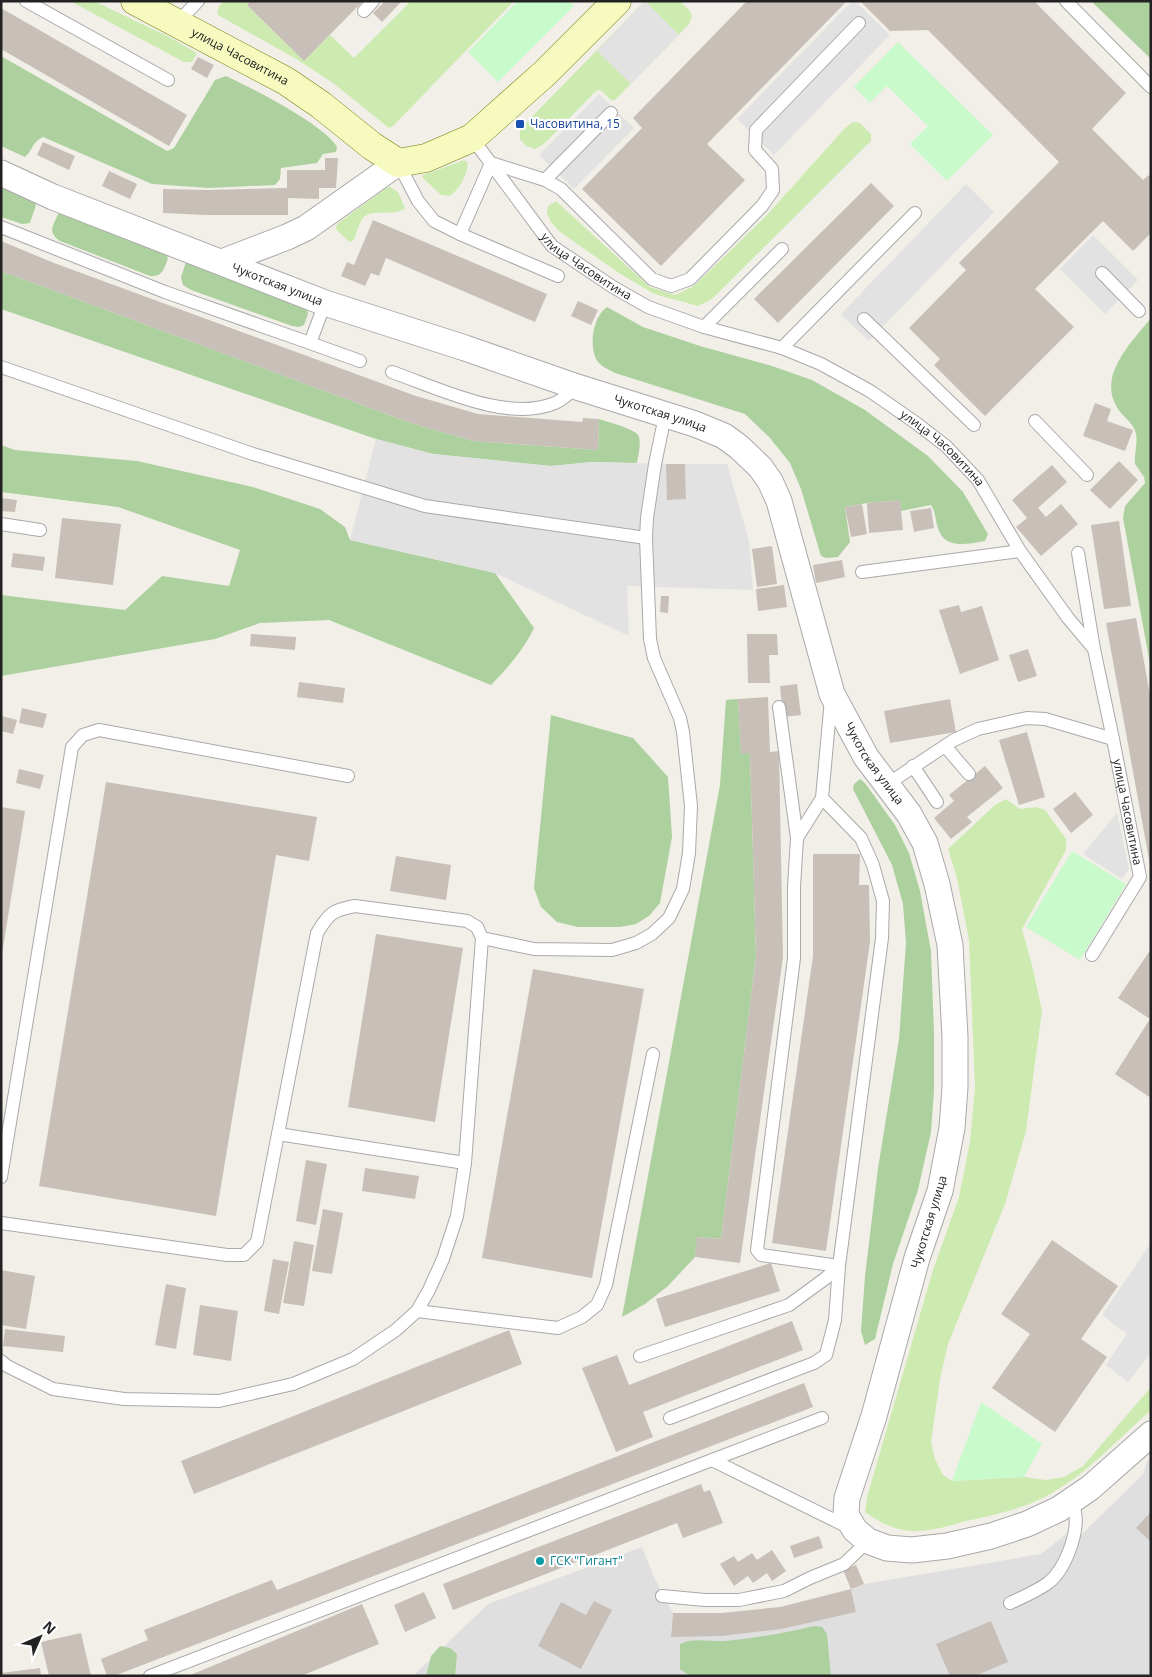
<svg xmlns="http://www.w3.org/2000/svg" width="1152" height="1677" font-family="'Open Sans',sans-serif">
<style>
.residential{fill:#e0dfdf}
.grass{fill:#cdebb0}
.forest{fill:#add19e}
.park{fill:#c8facc}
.parking{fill:#e2e2e2}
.building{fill:#c7bfb8}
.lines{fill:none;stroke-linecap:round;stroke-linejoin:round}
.lane-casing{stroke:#a9a9a9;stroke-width:14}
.street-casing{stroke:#a9a9a9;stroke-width:27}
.secondary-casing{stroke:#707d05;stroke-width:29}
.lane{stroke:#fff;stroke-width:12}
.street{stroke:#fff;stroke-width:25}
.secondary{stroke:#f7fabf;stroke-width:28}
.transit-dot{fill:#1a4fb4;stroke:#fff;stroke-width:2}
.culture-dot{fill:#0f9aa8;stroke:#fff;stroke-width:2}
.labels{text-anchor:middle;stroke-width:4.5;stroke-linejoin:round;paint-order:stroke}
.street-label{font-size:12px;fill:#222;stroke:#fff}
.transit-label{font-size:12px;fill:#164399;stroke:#fff;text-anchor:start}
.culture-label{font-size:12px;fill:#0d838f;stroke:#fff;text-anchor:start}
</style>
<rect width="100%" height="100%" fill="#f2efe9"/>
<path class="residential" d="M1151,1458V1676H413L488,1604L642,1547L654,1577L673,1613L671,1632L722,1636L782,1629L856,1612L851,1589L864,1584L1041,1554L1065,1535L1080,1536L1143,1474L1147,1462Z"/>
<g class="grass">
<path d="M70,1H94L169,37L197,53L192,62H184Z"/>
<path d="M224,1H250L247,5L304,61L330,35L354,58L411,1H514L393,126L389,128L333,83L298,60L218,15C216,9 219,6 224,1Z"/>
<path d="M645,1H680L690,11L692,17L689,24L615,100H611L600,90L596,91L545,143L535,149L526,146L520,139V129Z"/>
<path d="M853,122L860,123L871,134V141L712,299L698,306L654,294L619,273L560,232L551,222L547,213L548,206L556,201L650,287L675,295L694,286L767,215L845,128Z"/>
<path d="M464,160L468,163C467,176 460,188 450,196L441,195L423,178L422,175L435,171Z"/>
<path d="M390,187L398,192L405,208C394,218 369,206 361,221C358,227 356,234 354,240L349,242L336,229L337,224L386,188Z"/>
<path d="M1006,799L1020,809L1037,807L1045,810L1066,839V850L1022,929L1032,965L1042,1011L1026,1131L1005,1204L948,1344L940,1379L931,1442L935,1459L943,1475L952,1481L1024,1477L1046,1480L1064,1477L1083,1466L1151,1387V1410C1120,1437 1088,1473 1052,1493C1025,1509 993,1515 962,1522C946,1527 927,1532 910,1531C892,1529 879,1522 865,1512L867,1497L933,1270L959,1197L970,1142L975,1087L969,940L957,878L948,849L995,805Z"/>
</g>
<g class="forest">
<path d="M1091,1H1151V59Z"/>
<path d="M1,56L167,151L174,148L215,80L226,76C250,87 326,126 337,147L336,152L323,154L317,163L281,168L280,179L275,185L209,188L152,184L43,137C31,143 34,149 25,157L1,146Z"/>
<path d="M1,185L32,199L36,205L30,223L22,224L1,217Z"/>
<path d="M62,211L164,251L168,258C164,269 163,277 150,276L60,241C47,232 53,226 58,214Z"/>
<path d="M186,262L307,308L308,314L304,325L299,327L292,326L191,290L183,285L181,277Z"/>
<path d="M1,271L408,422L473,441L598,450L599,419C607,422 633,428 638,435C642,441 638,456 637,463L593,462L551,466L433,454L376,439L1,309Z"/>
<path d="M607,307L643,327L700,346L772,366L812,380L865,410L928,456L963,492L988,534L985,541C968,544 944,550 938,528C935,520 936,512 931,505L901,511L900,500L867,503L845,507L850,542L838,557L826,558L821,556L801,489L790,463L770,438L745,414L615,373C609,370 600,366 596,359C589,343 593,317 607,307Z"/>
<path d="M1151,318V669L1123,518L1125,506L1145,483L1144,477L1135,464C1134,455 1138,443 1136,434C1134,423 1124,418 1118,409C1096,376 1132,342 1151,318Z"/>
<path d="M1,445L15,450L137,461L253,487L320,509L345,527L350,540L495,573L534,628C523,651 508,667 491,685L329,620L260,623L215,639L1,676V595L125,610L162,576L229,586L240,550L118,507L1,492Z"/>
<path d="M738,699L741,753H750L756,956L721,1239L698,1237L695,1257L668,1286L645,1304L622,1317L720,785L726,700Z"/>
<path d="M551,715L633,738L668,777L672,837L660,903L649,916L636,924L620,927H578L557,922L541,907L534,888Z"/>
<path d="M860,779L865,783L895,825L909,853L920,891L931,951L934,1032V1091L931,1132L918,1190L893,1264L875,1339L865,1345L861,1331L865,1276L878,1168L899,1039L906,943L903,904L892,865L853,789L854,784Z"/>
<path d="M814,1626L822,1627L827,1634L831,1676H693L687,1674L680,1669V1644C693,1637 711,1642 726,1641C756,1638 785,1633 814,1626Z"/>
<path d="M440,1646L450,1648L457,1654L455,1676H426L431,1656Z"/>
</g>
<g class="park">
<path d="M518,1H569L574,6L498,82L468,52Z"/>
<path d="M898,42L993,135L947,181L910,144L928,126L887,86L870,103L854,87Z"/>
<path d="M1072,851L1126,884L1080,960L1026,927Z"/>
<path d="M981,1402L1042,1444L1024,1477L952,1481Z"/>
</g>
<g class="parking">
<path d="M645,1L679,35L631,84L597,51Z"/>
<path d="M852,1H855L890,35L774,155L737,119Z"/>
<path d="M599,94L634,128L574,189L539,155Z"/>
<path d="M966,184L994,212L869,341L841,314Z"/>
<path d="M1093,235L1138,280L1105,314L1060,269Z"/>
<path d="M376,439L433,454L551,466L593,462L666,464L668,500L686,499L685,464H727L749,541L753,590L627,586L629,636L495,573L350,540Z"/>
<path d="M1117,813L1129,869L1122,879L1083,854Z"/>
<path d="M1151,1243V1353L1128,1382L1106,1365L1127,1334L1102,1315Z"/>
</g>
<g class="building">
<path d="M250,1H363L304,61L247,5Z"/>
<path d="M385,1H402L382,22L373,13Z"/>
<path d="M747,1H847L707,144L745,180L661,266L582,189L642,128L633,118Z"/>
<path d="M860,1H1034L1126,93L1092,129L1143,180L1149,175L1151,177V233L1133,251L1103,221L1035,289L1074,327L985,416L934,365L940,359L909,328L966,270L959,263L1059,162L928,30L890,31Z"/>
<path d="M1,8L187,115L169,146L1,49Z"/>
<path d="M198,57L214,65L207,78L191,69Z"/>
<path d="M43,142L75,156L69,170L37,155Z"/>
<path d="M325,158H338L336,188H319V199L288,198V215H206L163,213V189L208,190L287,188V170H325Z"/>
<path d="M109,171L137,184L130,199L102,186Z"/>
<path d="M871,183L894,206L778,323L754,299Z"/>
<path d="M373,220L547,294L535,322L386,258L379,276L371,273L365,286L341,276L347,262L354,265Z"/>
<path d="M1,241L54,263L416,396L478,414L582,422L583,418L599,419L598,450L473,441L408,422L1,271Z"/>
<path d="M578,301L598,310L591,325L571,316Z"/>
<path d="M1095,403L1111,409L1107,421L1133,430L1125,451L1083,436Z"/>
<path d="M1119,461L1138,480L1110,509L1090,490Z"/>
<path d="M666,464H685L686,499L667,500Z"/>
<path d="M1052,465L1067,482L1038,508L1046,517L1061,504L1078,524L1041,556L1016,527L1027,518L1012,500Z"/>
<path d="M1,498L17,500L15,512L1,511Z"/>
<path d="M900,500L903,530L869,533L867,503Z"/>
<path d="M862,504L867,534L851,537L845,507Z"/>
<path d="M931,508L934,528L914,532L910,511Z"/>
<path d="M62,518L121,524L113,585L55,578Z"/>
<path d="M1119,521L1131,606L1104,609L1091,525Z"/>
<path d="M772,546L777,584L757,587L752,549Z"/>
<path d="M13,553L45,557L43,571L11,567Z"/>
<path d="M842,560L845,577L816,583L813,565Z"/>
<path d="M784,585L787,607L758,611L756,589Z"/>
<path d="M661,596H669L668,613L660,612Z"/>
<path d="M959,605L961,612L982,606L999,660L960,674L939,610Z"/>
<path d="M1136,618L1151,700L1150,865L1106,623Z"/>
<path d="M251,634L296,637L295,650L250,646Z"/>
<path d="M747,634H777L778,655H769L770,683H748Z"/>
<path d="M1028,649L1037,676L1018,682L1009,655Z"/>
<path d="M299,682L345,688L343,703L297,697Z"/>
<path d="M797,684L801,715L783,717L780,686Z"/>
<path d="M768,697L770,752L779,751L783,957L740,1263L695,1257L697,1237L721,1239L756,956L750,753L741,754L738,699Z"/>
<path d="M950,699L956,732L890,743L884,711Z"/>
<path d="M22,708L47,714L43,728L19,723Z"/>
<path d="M1,716L17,720L13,734L1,731Z"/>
<path d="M1027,732L1045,797L1019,805L999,740Z"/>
<path d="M985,766L1003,788L967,817L972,822L951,839L934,818L954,801L949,795Z"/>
<path d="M19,769L44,775L40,789L16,783Z"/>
<path d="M106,782L317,817L309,861L276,855L216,1216L39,1186Z"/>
<path d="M1075,792L1093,815L1071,833L1053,809Z"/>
<path d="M1,807L25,811L2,954H1Z"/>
<path d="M813,854H860L859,885H869L870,942L826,1251L772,1243L813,956Z"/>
<path d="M396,856L451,865L446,900L390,891Z"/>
<path d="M376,934L463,948L435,1122L348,1107Z"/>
<path d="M1151,949V1098L1115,1074L1150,1019L1118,998Z"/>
<path d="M533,969L644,989L592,1278L482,1258Z"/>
<path d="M306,1160L327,1164L316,1225L296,1221Z"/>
<path d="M365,1168L419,1176L415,1199L362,1191Z"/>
<path d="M323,1209L343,1213L332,1274L312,1271Z"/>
<path d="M1052,1240L1118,1286L1081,1339L1107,1357L1055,1432L992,1388L1030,1334L1001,1314Z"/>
<path d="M294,1241L314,1245L304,1306L283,1303Z"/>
<path d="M273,1259L289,1262L279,1314L264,1311Z"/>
<path d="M771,1263L780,1291L665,1327L656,1299Z"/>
<path d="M1,1270L35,1276L26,1329L1,1325Z"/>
<path d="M166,1284L186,1288L176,1349L155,1345Z"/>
<path d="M200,1305L238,1311L231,1361L193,1355Z"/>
<path d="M792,1321L803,1350L643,1412L653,1437L616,1452L582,1368L617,1355L629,1385Z"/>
<path d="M5,1329L65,1336L63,1352L3,1346Z"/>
<path d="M509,1330L522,1364L194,1494L181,1461Z"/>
<path d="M804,1383L813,1407L114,1676H107L101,1659L148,1640L144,1630L272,1580L277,1590Z"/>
<path d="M701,1484L704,1492L710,1490L723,1523L683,1538L677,1523L453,1610L443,1584Z"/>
<path d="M1151,1512V1542L1136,1528Z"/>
<path d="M819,1536L823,1548L794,1558L790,1546Z"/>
<path d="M772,1550L786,1571L772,1581L767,1573L753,1583L748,1576L734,1586L720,1564L734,1556L738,1562L752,1553L757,1560Z"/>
<path d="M856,1565L864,1584L851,1589L843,1570Z"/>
<path d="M851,1589L856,1612L782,1629L722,1636L671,1637L673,1613H721L780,1607Z"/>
<path d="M424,1592L436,1618L405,1632L394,1605Z"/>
<path d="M594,1601L612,1610L581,1669L538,1646L561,1602L586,1615Z"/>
<path d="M362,1604L379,1644L301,1676H188Z"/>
<path d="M991,1621L1008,1662L975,1676H950L936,1644Z"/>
<path d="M81,1633L91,1676H49L41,1642Z"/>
<path d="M40,1668L41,1676H1V1673Z"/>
</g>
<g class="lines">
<g class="lane-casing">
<g id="lane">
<path d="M26,1L168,80"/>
<path d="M1066,1L1151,87"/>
<path d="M364,11L373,1"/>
<path d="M177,23L198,1"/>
<path id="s1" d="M472,138L552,246L613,287L648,307L704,327L782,348L821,364L870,391L916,423L946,446L978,480L1020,551L1068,618L1094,649L1113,739L1140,877L1092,955"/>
<path d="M398,163L418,201L434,221L460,234L491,163L545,180L561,189L652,279L671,286L690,279L762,206L773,190L772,169L755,150L756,130L859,23"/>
<path d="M545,180L611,113"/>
<path d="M1,227L165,292L310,343L325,303"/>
<path d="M460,234L558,276"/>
<path d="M1102,273L1139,311"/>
<path d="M864,319L974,425"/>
<path d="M704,327L782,249"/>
<path d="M310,343L360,361"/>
<path d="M782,348L915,213"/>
<path d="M1,367L253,454L425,506L646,538"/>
<path d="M392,372C438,388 508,423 555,403C563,400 570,392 577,387"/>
<path d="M1035,421L1087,475"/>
<path d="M1,524L40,530"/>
<path d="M1078,553L1094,649"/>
<path d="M862,572L1020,551"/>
<path d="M779,707L797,838L794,887V958L757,1250L761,1255L839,1266L882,938L883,901L873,865L861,838L822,798"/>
<path d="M945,746L969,774"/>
<path d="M913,766L937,802"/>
<path d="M886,785L954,740L978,729L1027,718L1045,719L1113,739"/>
<path d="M797,838L822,798L831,699"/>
<path d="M482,938L534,949L612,950L636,943L652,934L669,918L683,889L689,853L691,806L683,732L680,718L654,658L650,639L646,538L647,518L655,464L665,416"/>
<path d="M278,1134L465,1163"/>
<path d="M1,1177L72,747L83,735L99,730L348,776"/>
<path d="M1,1223L227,1255H244L257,1242L317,933C329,913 333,910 355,906L467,921L477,927L482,938L465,1163L457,1216L443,1259L429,1290L417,1311L396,1330L353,1359L293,1384L219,1401L124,1399L53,1389L7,1366L1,1361"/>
<path d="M417,1311L558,1328L582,1317L597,1305L606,1285L653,1054"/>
<path d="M640,1356L789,1305L826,1278L839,1266"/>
<path d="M670,1418L814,1363L826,1355L835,1320L839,1266"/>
<path d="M712,1460L822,1418"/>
<path d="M662,1596L705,1600H739L784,1591L810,1578L844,1564L868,1541"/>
<path d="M1010,1603C1023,1597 1037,1591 1048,1583C1065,1570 1079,1533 1075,1512C1074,1509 1072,1505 1071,1501"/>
<path d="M150,1676L712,1460L850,1528"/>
</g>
</g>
<g class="street-casing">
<g id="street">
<path id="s2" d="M1,173L53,197L325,303L465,348L577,387L695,424L724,436L739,447L760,467L770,481L779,501L832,694L866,757L909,814L925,843L937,884L950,945L955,1037V1087L952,1128L940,1191L917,1258L874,1416L847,1498L846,1515L855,1530L868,1541L887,1548L912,1550L947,1546L991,1536L1027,1524L1059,1509L1090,1488L1151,1434"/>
<path d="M222,262L287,237L306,228L398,163"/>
</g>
</g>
<g class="secondary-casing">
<g id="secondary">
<path id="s3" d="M135,1L286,81L321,105L372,146L398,163L426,158L472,138L545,73L617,1"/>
</g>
</g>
<use href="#lane" class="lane"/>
<use href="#street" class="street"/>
<use href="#secondary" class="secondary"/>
</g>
<rect class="transit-dot" x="515" y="119" width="10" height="10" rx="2.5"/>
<circle class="culture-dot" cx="540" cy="1561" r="5"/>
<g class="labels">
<g class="street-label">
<text dy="4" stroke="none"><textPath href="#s3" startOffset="119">улица Часовитина</textPath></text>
<text dy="4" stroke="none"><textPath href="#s1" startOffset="174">улица Часовитина</textPath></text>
<text dy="4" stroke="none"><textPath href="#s2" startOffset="298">Чукотская улица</textPath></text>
<text dy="4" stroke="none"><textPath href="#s2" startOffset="702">Чукотская улица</textPath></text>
<text dy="4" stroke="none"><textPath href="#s1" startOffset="579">улица Часовитина</textPath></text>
<text dy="4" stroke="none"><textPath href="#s2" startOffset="1138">Чукотская улица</textPath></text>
<text dy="4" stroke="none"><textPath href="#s1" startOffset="999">улица Часовитина</textPath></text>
<text transform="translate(929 1222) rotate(-73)" y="4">Чукотская улица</text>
</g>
<g class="transit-label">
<text x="530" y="128">Часовитина, 15</text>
</g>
<g class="culture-label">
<text x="550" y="1565">ГСК "Гигант"</text>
</g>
</g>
<rect width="1152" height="1677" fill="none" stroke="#222222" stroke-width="5"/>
<g transform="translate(40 1637) rotate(45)" stroke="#ffffff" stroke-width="4" paint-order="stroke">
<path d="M0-4L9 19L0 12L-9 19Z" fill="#222222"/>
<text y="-8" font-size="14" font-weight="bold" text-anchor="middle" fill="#222222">N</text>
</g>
</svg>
